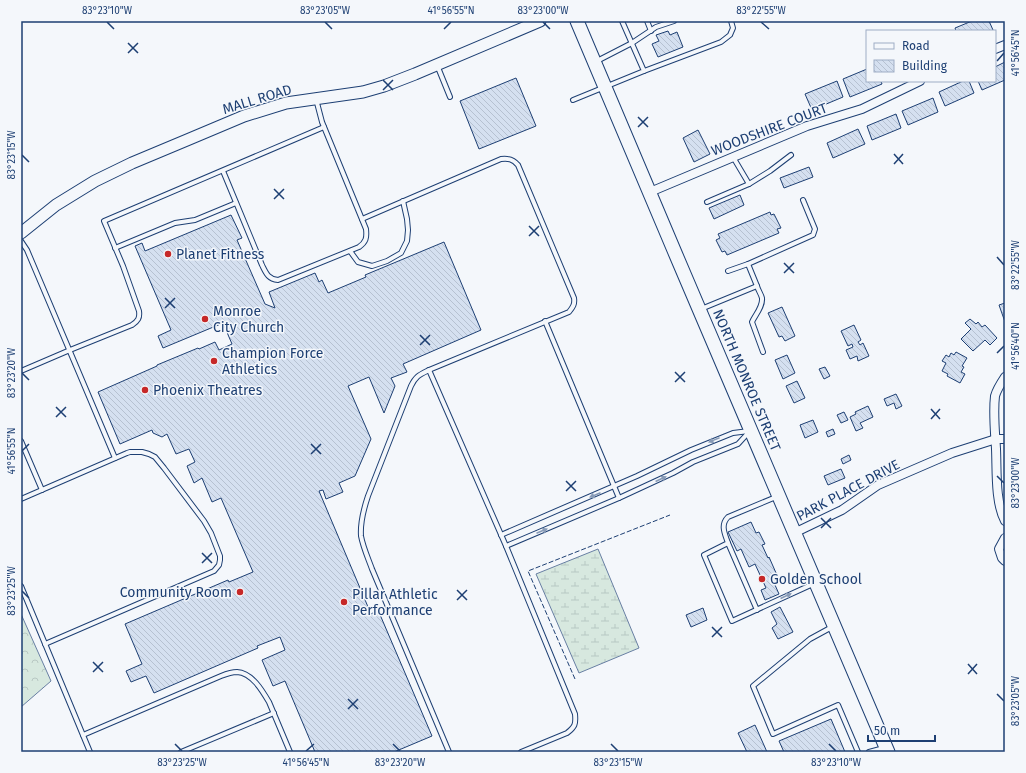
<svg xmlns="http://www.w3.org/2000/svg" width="1026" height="773" font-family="'Fira Sans',sans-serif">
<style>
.forest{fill:url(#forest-crowns);stroke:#687fa3}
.wetland{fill:url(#wetland-marsh);stroke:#687fa3}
.building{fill:url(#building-back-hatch);stroke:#1d3f73}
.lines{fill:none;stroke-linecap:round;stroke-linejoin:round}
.lane-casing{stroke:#1d3f73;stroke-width:6}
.street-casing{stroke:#1d3f73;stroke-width:10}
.secondary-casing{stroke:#1d3f73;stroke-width:13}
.primary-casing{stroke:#1d3f73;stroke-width:15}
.lane{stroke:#f4f7fb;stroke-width:4}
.street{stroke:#f4f7fb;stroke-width:8}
.secondary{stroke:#f4f7fb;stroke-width:11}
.primary{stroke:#f4f7fb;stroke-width:13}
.fence{stroke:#1d3f73;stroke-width:1;stroke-dasharray:5 2;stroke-linecap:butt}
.oneway{fill:#889bb7}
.ticks{fill:none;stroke:#1d3f73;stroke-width:1.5}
.poi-dot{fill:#c62828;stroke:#f4f7fb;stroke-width:1.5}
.labels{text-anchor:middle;stroke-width:3;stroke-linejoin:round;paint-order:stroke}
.street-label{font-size:14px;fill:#1d3f73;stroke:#f4f7fb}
.poi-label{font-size:14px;fill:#1d3f73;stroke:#f4f7fb;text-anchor:start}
.neatline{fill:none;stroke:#1d3f73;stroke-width:1.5}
.ticks-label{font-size:10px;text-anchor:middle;fill:#1d3f73}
</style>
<defs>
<pattern id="forest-crowns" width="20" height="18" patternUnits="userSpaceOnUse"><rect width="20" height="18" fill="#d7e8df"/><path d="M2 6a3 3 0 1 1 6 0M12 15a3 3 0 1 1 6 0" fill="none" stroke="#b8c8c3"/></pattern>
<pattern id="wetland-marsh" width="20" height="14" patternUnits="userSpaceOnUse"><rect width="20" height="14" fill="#d7e8df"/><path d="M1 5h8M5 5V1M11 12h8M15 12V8" fill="none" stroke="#b8c8c3"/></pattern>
<pattern id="building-back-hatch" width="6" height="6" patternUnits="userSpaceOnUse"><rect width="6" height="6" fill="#d5e0f0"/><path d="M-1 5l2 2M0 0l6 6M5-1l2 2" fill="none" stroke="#b6c1d1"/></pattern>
</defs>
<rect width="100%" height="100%" fill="#f4f7fb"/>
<path class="forest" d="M21,614L51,681L21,707Z"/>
<path class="wetland" d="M598,549L639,648L579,673L536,574Z"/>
<g class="building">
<path d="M972,21H989L993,30L991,31H956L955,28Z"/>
<path d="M668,31L670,35L677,32L683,47L658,57L652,44L659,41L656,35Z"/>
<path d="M1005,62V80L982,90L978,81H995V67Z"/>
<path d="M867,69V81H881L882,84L850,97L843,79Z"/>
<path d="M516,78L536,126L479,149L460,101Z"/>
<path d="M837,81L843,97L812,110L805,94Z"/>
<path d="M963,81H969L974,93L945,106L939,92Z"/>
<path d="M933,98L938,112L908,125L902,111Z"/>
<path d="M896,114L901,128L872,140L867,126Z"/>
<path d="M858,129L865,144L833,158L827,143Z"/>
<path d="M698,130L710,154L694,162L683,138Z"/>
<path d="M809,167L813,177L784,188L780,178Z"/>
<path d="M740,195L744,205L714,219L709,208Z"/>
<path d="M770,212L771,215L774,214L781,228L777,229L779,233L727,255L725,251L722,252L716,240L720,238L718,234Z"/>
<path d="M231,215L242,238L237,240L265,304L275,308L269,292L315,273L319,282L322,280L328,293L366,277L365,275L444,242L481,330L403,364L407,372L391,378L395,386L384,413L369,377L348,386L371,439L355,476L339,483L343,492L326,499L323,490L319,491L371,614L378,610L432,736L394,752H315L285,681L273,686L262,660L285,650L280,637L257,646L258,648L154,693L146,676L131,682L126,671L142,664L125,624L228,580L229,582L253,572L221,498L212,502L202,478L194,483L187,466L195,462L189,449L176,454L167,434L162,437L153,433L152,430L120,444L98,392L157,366V365L198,348L199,349L215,342L219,350L232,344L223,323L163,348L158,336L171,330L135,246L142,243L145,251Z"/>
<path d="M1005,303V322L999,305Z"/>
<path d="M782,307L795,336L785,341L782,336L779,337L768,313Z"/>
<path d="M970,319L976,324L978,322L982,327L985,325L997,338L990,345L985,340L973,351L961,339L971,329L965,323Z"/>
<path d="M854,325L861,340L858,342L860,345L863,343L869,356L858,361L857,356L850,359L846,350L853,347L852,344L848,346L841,331Z"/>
<path d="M956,352L967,358L962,366L964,367L961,372L965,374L960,383L947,376L948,374L942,371L946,363L942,361L946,355L949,357L951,353L954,355Z"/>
<path d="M787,355L795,373L783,379L775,360Z"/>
<path d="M825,367L830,376L824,379L819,369Z"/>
<path d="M797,381L805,398L794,403L786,386Z"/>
<path d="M896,394L902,406L896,409L894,403L887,406L884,399Z"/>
<path d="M868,406L873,417L860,423L863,428L856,431L850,417L856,414L855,412Z"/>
<path d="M844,412L848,420L841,423L837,415Z"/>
<path d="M813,420L818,432L805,438L800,425Z"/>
<path d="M833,429L835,434L828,437L826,432Z"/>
<path d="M849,455L851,460L843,464L841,459Z"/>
<path d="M841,469L845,478L828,485L824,476Z"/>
<path d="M751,522L756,533L759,532L765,544L762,545L768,558L769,557L780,582L775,585L779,594L765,600L761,590L766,588L755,564L749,567L741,549L737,551L728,532Z"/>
<path d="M780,607L793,632L778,639L772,628L777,624L771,612Z"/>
<path d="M703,608L707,620L691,627L686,615Z"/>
<path d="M831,719L845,752H784L779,741Z"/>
<path d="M755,725L767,752H747L738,733Z"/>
</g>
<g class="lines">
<g class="lane-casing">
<g id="lane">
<path d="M647,21L651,31"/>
<path d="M597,61L632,43L656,27L674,21"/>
<path d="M437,65L450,97"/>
<path d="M644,71L721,42L730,35L733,28L731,21"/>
<path d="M573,100L644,71L622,21"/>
<path d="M733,157L749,184L770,171L791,155"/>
<path d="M223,171L262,265C266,273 268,279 278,280L359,247C366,242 367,238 366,229L322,122L316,99"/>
<path d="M707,202L749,184"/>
<path d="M362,219L501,159C508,158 513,159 518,165L574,298C575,304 573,307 569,312L429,370C419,375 416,376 411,386L368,496C364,508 360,522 361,536C363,547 368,558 372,569L449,752"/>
<path d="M21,241L27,250L115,458"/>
<path d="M115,248L175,223L195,220L236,203"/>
<path d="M350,251L358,262L372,266L387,261L401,253L407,241L408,230L407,219L403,201"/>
<path d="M728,271L748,264L813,235L815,229L803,200"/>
<path d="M757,286C758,290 761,294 762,298C763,307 755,315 752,322L763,352"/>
<path d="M701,309L757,286L748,264"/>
<path d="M545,321L619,498"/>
<path d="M429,370L506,546L575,714C576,724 575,727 567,733L521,752"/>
<path d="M21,371L70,350L132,325C138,321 140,318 139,311L123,266L104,221L324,127"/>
<path d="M21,441L42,490"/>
<path d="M776,497L728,517C720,525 725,534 728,543L704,555L732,621L813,584"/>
<path d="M21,499L127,453L130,452H142L149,454L155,457L164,468L204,521L211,533L220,556V560L219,565L214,571L45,644"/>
<path d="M501,535L637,476L691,450L733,433L749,431"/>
<path d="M728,543L757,610"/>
<path d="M506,546L619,498L673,473L693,462L738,444L749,432"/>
<path d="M21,586L90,752"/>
<path d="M832,627L810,639L753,686L773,734L838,705L858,752"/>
<path d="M83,735L221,676C226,674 231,672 237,672C252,673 262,690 269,702L290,752"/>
<path d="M181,752L274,713"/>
<path d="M869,752L884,748"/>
</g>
</g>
<g class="street-casing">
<g id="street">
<path d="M995,49L1005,45"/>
<path d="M650,192L807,126L862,109L920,81"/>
<path d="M1005,377C1001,383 997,389 995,396C993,413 995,431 996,449C997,470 995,502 1005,521"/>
<path d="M794,533L842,510L878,485L952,453L996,439H1005"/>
<path d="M1005,538L999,549L1002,558L1005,561"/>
</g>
</g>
<g class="secondary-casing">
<path id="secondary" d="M21,233L56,205L95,181L132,163L187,140L244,116L286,103L363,92L384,86L415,74L540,21"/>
</g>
<g class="primary-casing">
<path id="primary" d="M577,21L676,255L888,752"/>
</g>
<use href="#lane" class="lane"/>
<use href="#street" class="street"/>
<use href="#secondary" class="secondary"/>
<use href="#primary" class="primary"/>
<path class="fence" d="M575,679L528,571L670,515"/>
</g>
<defs><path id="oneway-solid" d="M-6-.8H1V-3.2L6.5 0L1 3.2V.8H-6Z"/></defs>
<g class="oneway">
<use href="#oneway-solid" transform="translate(714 440) rotate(158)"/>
<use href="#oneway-solid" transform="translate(661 479) rotate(-25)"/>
<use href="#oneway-solid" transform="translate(595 495) rotate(157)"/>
<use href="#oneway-solid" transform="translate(542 531) rotate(-23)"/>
<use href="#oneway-solid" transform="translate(786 596) rotate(-25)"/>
</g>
<path class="ticks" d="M107,22L114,29M325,22L332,29M543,22L550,29M761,22L769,29M444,29L451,22M128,43L138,53M128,53L138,43M997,61L1004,53M383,80L393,90M383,90L393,80M638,117L648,127M638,127L648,117M894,154L903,164M22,155L29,162M894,164L903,154M274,189L284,199M274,199L284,189M529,226L539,236M529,236L539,226M997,257L1004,265M784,263L794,273M784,273L794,263M165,298L175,308M165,308L175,298M420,335L430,345M420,345L430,335M997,353L1004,346M675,372L685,382M22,373L29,380M675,382L685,372M56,407L66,417M931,409L940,419M56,417L66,407M931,419L940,409M311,444L321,454M22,451L29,444M311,454L321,444M997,476L1004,483M566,481L576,491M566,491L576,481M821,518L831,528M821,528L831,518M202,553L212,563M202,563L212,553M457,590L467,600M22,591L29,598M457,600L467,590M712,627L722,637M712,637L722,627M93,662L103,672M968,664L977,674M93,672L103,662M968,674L977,664M997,694L1004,701M348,699L358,709M348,709L358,699M175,744L182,751M393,744L400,751M611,744L618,751M829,744L836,751M306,751L314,744"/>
<g class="poi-dot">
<circle cx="168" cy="254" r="4"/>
<circle cx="205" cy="319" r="4"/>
<circle cx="214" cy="361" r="4"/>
<circle cx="145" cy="390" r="4"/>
<circle cx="762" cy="579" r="4"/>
<circle cx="240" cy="592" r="4"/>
<circle cx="344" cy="602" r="4"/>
</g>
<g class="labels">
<g class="street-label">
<text transform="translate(257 99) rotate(-17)" y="5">MALL ROAD</text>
<text transform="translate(769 129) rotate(-21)" y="5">WOODSHIRE COURT</text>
<text transform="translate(747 380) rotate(67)" y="5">NORTH MONROE STREET</text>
<text transform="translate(848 490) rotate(-28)" y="5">PARK PLACE DRIVE</text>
</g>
<g class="poi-label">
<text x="176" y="259">Planet Fitness</text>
<text x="213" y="316">Monroe<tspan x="213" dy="16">City Church</tspan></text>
<text x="222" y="358">Champion Force<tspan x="222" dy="16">Athletics</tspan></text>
<text x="153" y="395">Phoenix Theatres</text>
<text x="770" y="584">Golden School</text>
<text x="232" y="597" text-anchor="end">Community Room</text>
<text x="352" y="599">Pillar Athletic<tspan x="352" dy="16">Performance</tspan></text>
</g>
</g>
<rect width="1026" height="773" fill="none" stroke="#f4f7fb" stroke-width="44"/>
<rect x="866" y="30" width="130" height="52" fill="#f4f7fb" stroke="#9eadc5"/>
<rect x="874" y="43" width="20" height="6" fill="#f4f7fb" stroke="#9eadc5"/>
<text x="902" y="50" font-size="12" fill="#1d3f73">Road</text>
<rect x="874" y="60" width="20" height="12" fill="url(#building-back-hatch)" stroke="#9eadc5"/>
<text x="902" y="70" font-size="12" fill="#1d3f73">Building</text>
<path d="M868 735v6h67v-6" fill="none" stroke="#1d3f73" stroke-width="2"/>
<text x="874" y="735" font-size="12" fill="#1d3f73" stroke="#f4f7fb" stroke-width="3" paint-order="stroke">50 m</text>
<rect x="22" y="22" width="982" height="729" class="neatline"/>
<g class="ticks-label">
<text x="107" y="14">83°23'10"W</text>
<text x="325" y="14">83°23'05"W</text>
<text x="451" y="14">41°56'55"N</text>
<text x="543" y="14">83°23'00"W</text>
<text x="761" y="14">83°22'55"W</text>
<text transform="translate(1015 53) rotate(-90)" y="4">41°56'45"N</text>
<text transform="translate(11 155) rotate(-90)" y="4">83°23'15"W</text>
<text transform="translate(1015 265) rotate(-90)" y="4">83°22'55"W</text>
<text transform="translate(1015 346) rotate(-90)" y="4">41°56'40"N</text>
<text transform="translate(11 373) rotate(-90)" y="4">83°23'20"W</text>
<text transform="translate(11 451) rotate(-90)" y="4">41°56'55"N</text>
<text transform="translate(1015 483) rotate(-90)" y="4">83°23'00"W</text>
<text transform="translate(11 591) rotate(-90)" y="4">83°23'25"W</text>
<text transform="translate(1015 701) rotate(-90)" y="4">83°23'05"W</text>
<text x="182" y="766">83°23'25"W</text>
<text x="306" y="766">41°56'45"N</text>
<text x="400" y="766">83°23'20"W</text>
<text x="618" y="766">83°23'15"W</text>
<text x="836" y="766">83°23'10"W</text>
</g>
</svg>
